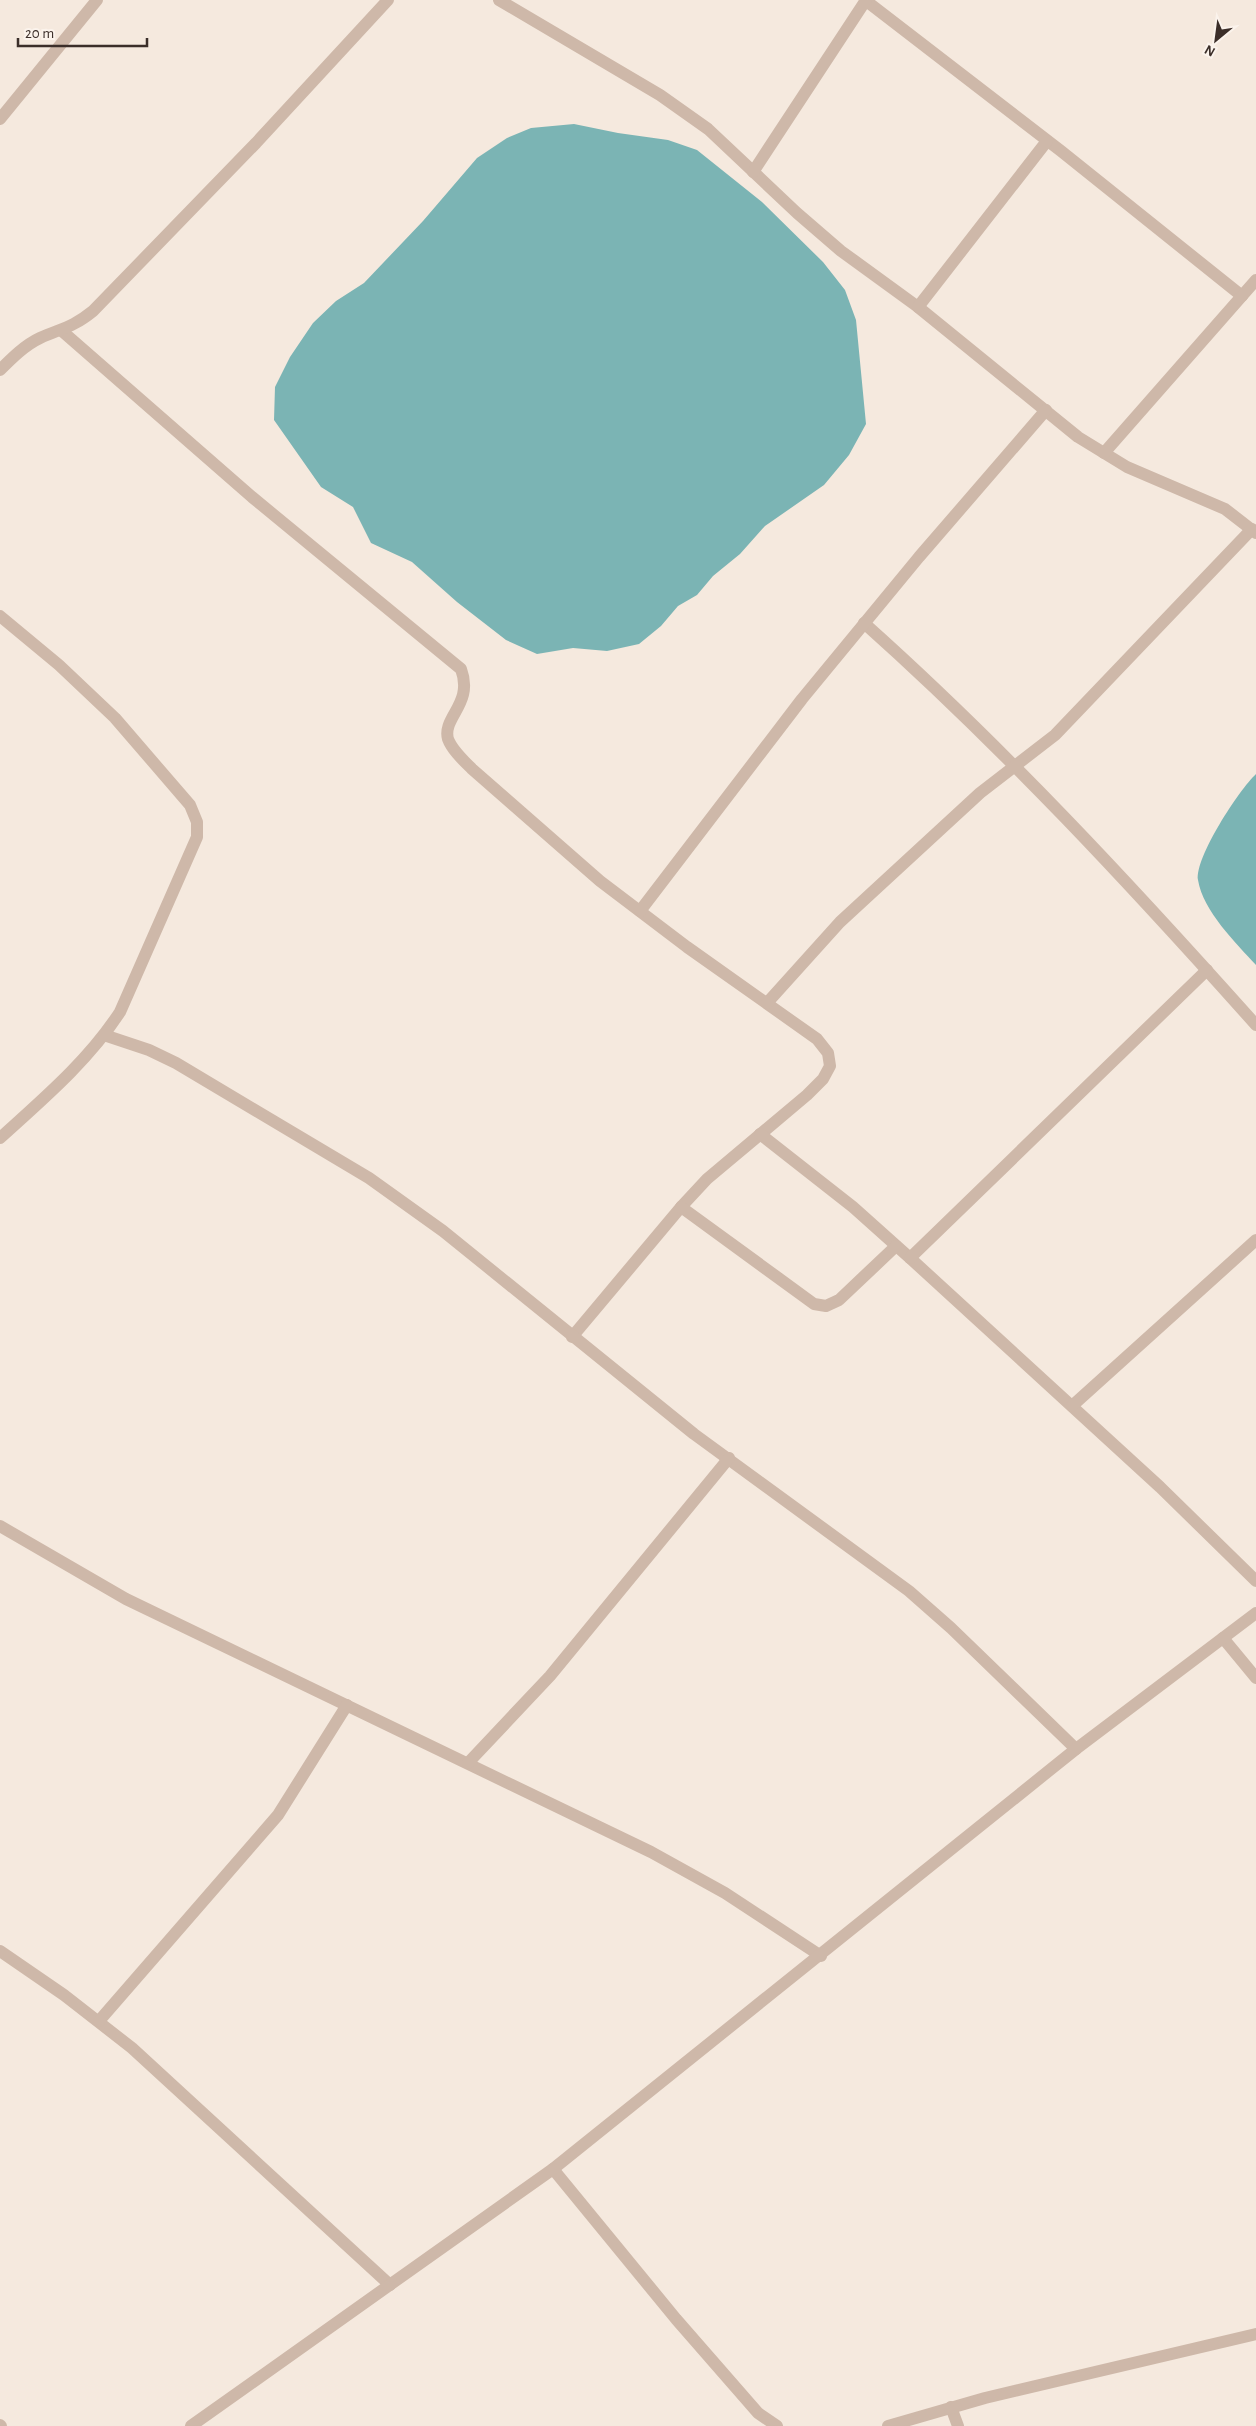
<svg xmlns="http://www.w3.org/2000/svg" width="1256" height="2426" font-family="'Alegreya Sans',sans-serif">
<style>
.water{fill:#7bb4b4}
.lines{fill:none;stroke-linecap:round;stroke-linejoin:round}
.minor{stroke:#ceb8a9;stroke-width:12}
</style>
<rect width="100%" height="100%" fill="#f5e9de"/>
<g class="water">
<path d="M574,124L618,133L668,140L697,150L762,202L823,262L845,290L856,320L866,424L849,455L824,485L765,526L740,554L713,576L697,595L678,606L661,626L639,644L607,651L573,648L537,654L506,640L457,602L412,562L371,543L353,507L321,487L274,420L275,387L290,357L313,323L336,301L364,283L423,221L477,158L507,138L531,128Z"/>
<path d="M1256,774V965C1236,943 1203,911 1198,880C1195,857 1239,790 1256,774Z"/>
</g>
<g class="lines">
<g class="minor">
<path d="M499,0L660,95L708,129L797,213L841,251L918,307L1078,437L1127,467L1225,509L1256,533"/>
<path d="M865,0L1061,151L1242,296"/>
<path d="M0,119L97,0"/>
<path d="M753,172L866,0"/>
<path d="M918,307L1047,141"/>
<path d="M62,331L252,497L461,669C474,704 442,717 448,739C452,750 464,761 472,769L600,881L687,947L817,1039L828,1053L830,1066L823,1079L807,1095L707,1179L681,1207L572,1337"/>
<path d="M0,370C12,358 25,345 40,338C62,328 72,328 93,311L256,143L388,0"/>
<path d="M1104,453L1256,280"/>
<path d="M0,616L59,665L115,718L190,805L197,822V837L120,1012C88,1061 43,1099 0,1138"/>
<path d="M864,623C1004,748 1131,885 1256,1025"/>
<path d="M640,911L802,699L919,557L1046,410"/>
<path d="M767,1003L840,922L980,793L1055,735L1252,529"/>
<path d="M104,1035L149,1050L176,1063L369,1178L443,1231L694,1434L909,1591L951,1628L1076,1749"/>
<path d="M760,1134L853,1207L910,1258L1160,1487L1256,1581"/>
<path d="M681,1207L814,1304L826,1306L839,1300L896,1246"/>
<path d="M910,1258L1207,970"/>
<path d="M1072,1406L1256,1240"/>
<path d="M0,1526L126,1599L651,1852L725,1893L821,1956"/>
<path d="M1223,1638L1256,1678"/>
<path d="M468,1763L550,1676L729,1458"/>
<path d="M0,1951L64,1995L132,2048L390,2285"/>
<path d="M99,2021L278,1815L347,1705"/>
<path d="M553,2169L676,2319L758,2413L777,2426"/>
<path d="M951,2407L958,2426"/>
<path d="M0,2425L1,2426"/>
<path d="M191,2426L553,2169L1076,1749L1256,1613"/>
<path d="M888,2426L985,2398L1256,2334"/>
</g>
</g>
<g transform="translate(1216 40) rotate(209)" stroke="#fbf3ec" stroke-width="4" paint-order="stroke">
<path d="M0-4L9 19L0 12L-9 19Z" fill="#3b2e29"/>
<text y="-8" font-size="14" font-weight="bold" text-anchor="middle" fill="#3b2e29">N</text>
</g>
<path d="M18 38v8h129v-8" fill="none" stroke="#3b2e29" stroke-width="2.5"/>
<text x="25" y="38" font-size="15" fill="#3b2e29" stroke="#fbf3ec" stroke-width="4" paint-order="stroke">20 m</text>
</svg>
